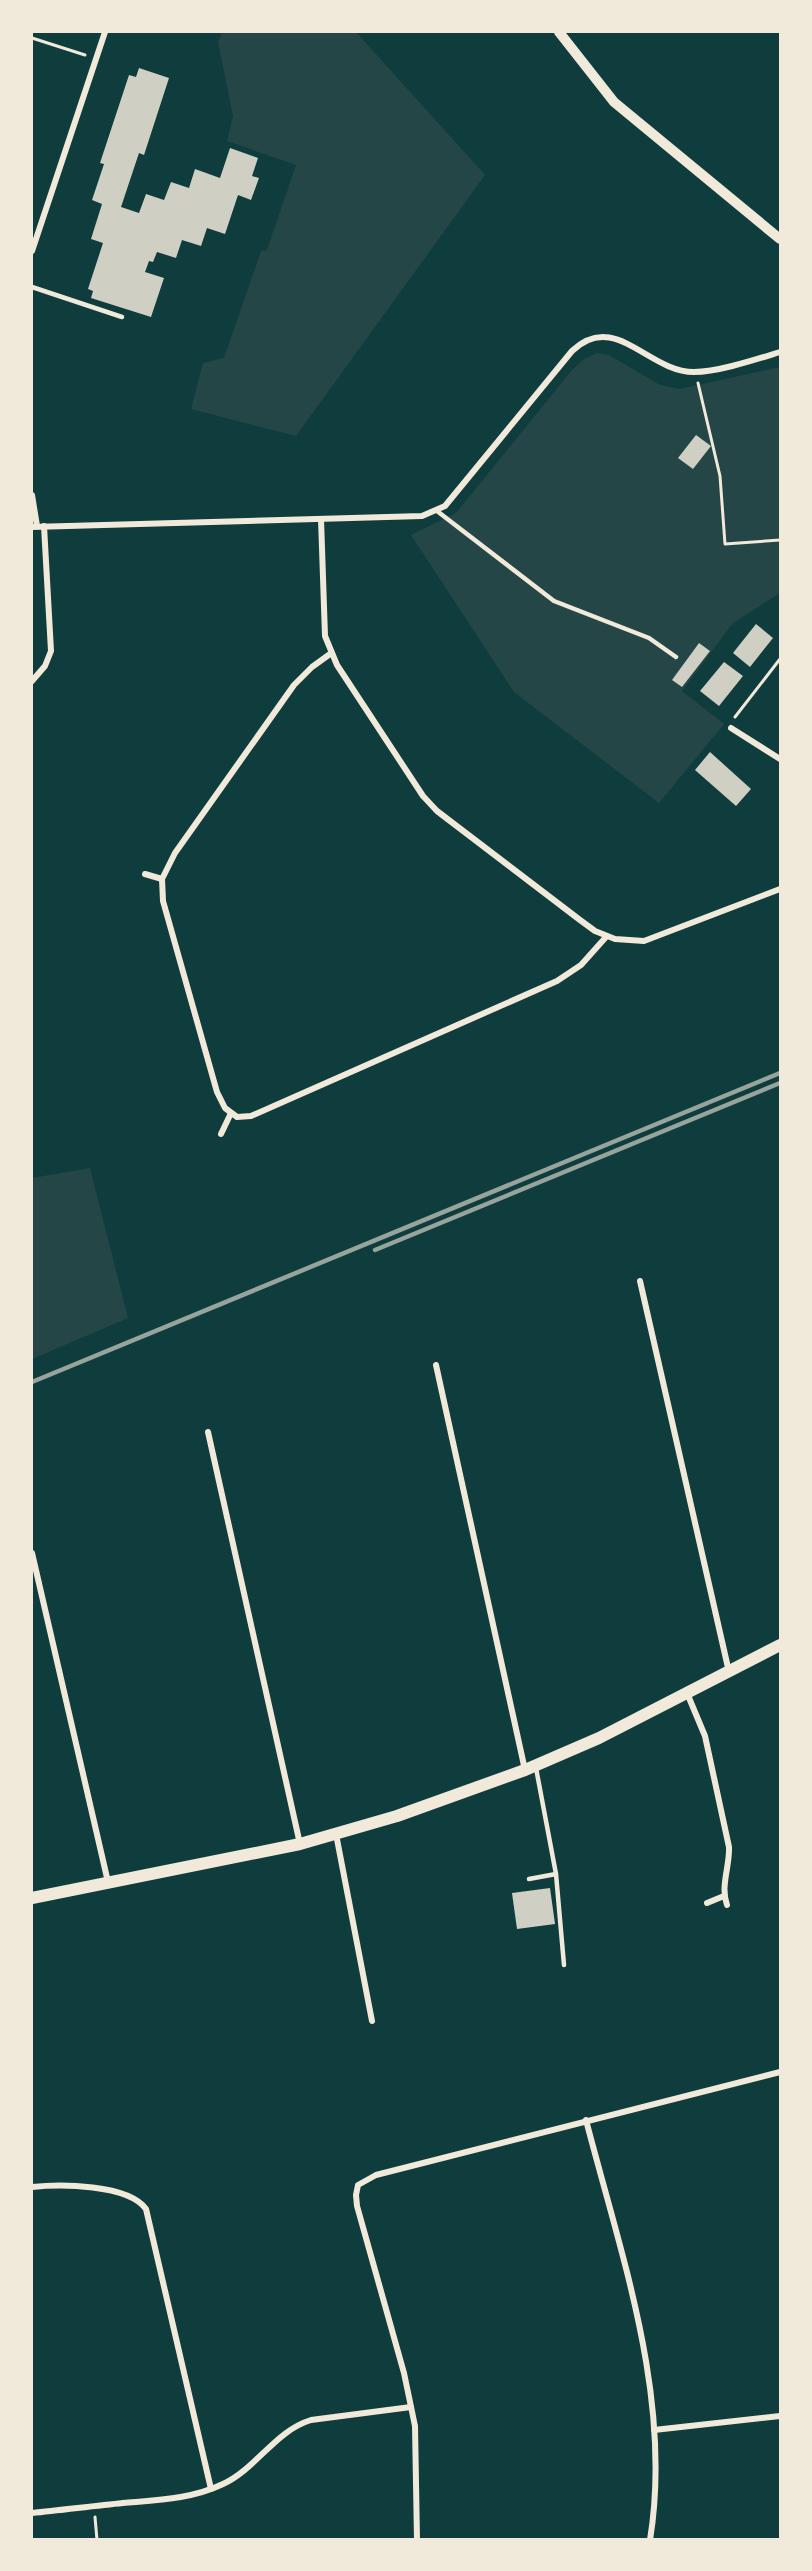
<svg xmlns="http://www.w3.org/2000/svg" width="812" height="2571" font-family="Montserrat,sans-serif">
<style>
.green{fill:#244646}
.building{fill:#cfcfc3}
.lines{fill:none;stroke-linecap:round;stroke-linejoin:round}
.path{stroke:#f1e9da;stroke-width:3}
.service{stroke:#f1e9da;stroke-width:4.5}
.minor{stroke:#f1e9da;stroke-width:6}
.tertiary{stroke:#f1e9da;stroke-width:10}
.secondary{stroke:#f1e9da;stroke-width:12}
.rail{stroke:#97a49c;stroke-width:4.5}
</style>
<rect width="100%" height="100%" fill="#0f3d3e"/>
<g class="green">
<path d="M222,32H356L485,175L296,436L191,409L203,363L224,358L261,251L267,250L296,165L227,141L233,116L218,42Z"/>
<path d="M597,353L609,355L660,385L680,389L780,367V593L733,623L682,691L724,724L659,803L514,692L411,535L456,513L572,370L584,359Z"/>
<path d="M90,1168L128,1318L32,1359V1178Z"/>
</g>
<g class="building">
<path d="M139,68L169,78L144,155L139,153L121,207L139,213L146,194L164,200L171,182L189,188L195,169L220,178L230,148L258,158L252,176L259,178L251,200L238,195L225,234L207,228L201,246L182,240L176,258L157,252L153,262L149,261L145,272L164,278L151,317L91,298L93,291L88,289L103,243L91,239L102,204L92,200L104,164L100,163L129,75L136,77Z"/>
<path d="M696,435L711,446L693,469L678,458Z"/>
<path d="M756,624L773,638L750,667L733,653Z"/>
<path d="M699,643L710,651L682,687L672,680Z"/>
<path d="M724,662L743,676L719,706L700,691Z"/>
<path d="M710,752L751,789L736,806L695,770Z"/>
<path d="M550,1888L555,1924L517,1929L512,1893Z"/>
</g>
<g class="lines">
<g class="path">
<path d="M32,38L85,55"/>
<path d="M698,383L720,476L725,544L780,540"/>
<path d="M735,717L780,659"/>
<path d="M95,2517L97,2540"/>
</g>
<g class="service">
<path d="M32,287L122,317"/>
<path d="M437,511L554,601L649,638L676,657"/>
<path d="M536,1768L556,1874L564,1965"/>
<path d="M529,1879L556,1874"/>
</g>
<g class="minor">
<path d="M32,251L105,32"/>
<path d="M32,495L37,526"/>
<path d="M321,519L325,636L337,665L423,796L437,811L580,920L595,931L615,939L644,941L780,889"/>
<path d="M32,527L422,516L445,506L572,351C615,310 648,372 694,372C718,372 757,359 780,352"/>
<path d="M330,654L312,667L294,685L175,853L162,879L163,901L217,1092L225,1108L237,1117L251,1116L557,981L581,965L606,937"/>
<path d="M32,681L45,666L51,651L44,526"/>
<path d="M731,728L780,759"/>
<path d="M145,874L162,879"/>
<path d="M221,1134L231,1113"/>
<path d="M640,1281L729,1672"/>
<path d="M436,1365L525,1770"/>
<path d="M208,1432L300,1844"/>
<path d="M32,1553L108,1882"/>
<path d="M687,1693L705,1736L729,1847C730,1866 720,1886 727,1905"/>
<path d="M336,1834L372,2021"/>
<path d="M707,1903L724,1896"/>
<path d="M586,2120C621,2255 673,2399 650,2540"/>
<path d="M32,2187C60,2184 128,2184 146,2209L211,2489"/>
<path d="M654,2430L780,2416"/>
<path d="M32,2513C62,2510 93,2506 123,2503C157,2500 192,2499 223,2484C257,2468 275,2431 311,2420L411,2407"/>
<path d="M417,2540L415,2426L404,2373L357,2206L356,2195L358,2185L376,2175L780,2072"/>
</g>
<path class="tertiary" d="M559,32L614,102L780,239"/>
<path class="secondary" d="M32,1898L300,1844L397,1816L525,1770L599,1738L780,1645"/>
<g class="rail">
<path d="M375,1250L780,1083"/>
<path d="M32,1382L780,1073"/>
</g>
</g>
<rect width="812" height="2571" fill="none" stroke="#f1e9da" stroke-width="66"/>
</svg>
